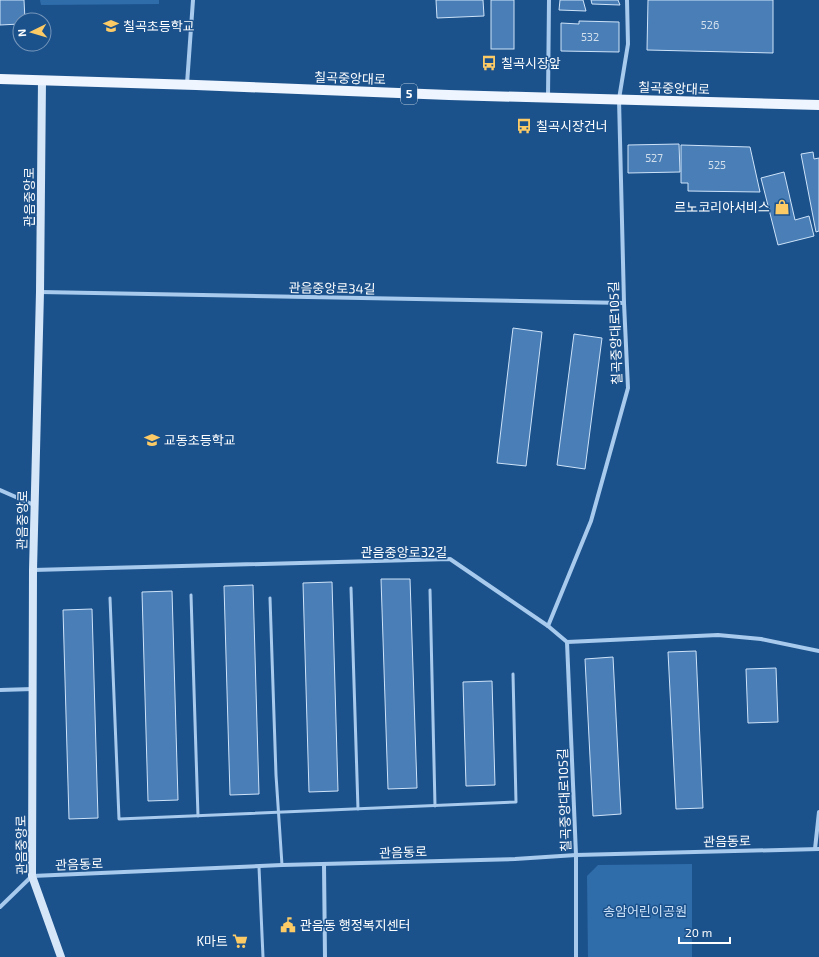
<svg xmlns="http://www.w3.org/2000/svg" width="819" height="957" font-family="'Exo 2','Noto Sans KR',sans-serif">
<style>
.park{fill:#2f6caa}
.building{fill:#497eb6;stroke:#cee3f9}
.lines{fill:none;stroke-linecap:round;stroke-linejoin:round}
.lane{stroke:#a8caed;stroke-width:3}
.street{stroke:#a8caed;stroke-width:4}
.secondary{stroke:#d5e6f9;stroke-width:8}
.primary{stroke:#eef5ff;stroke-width:10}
.labels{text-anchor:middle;stroke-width:3;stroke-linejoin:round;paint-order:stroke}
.number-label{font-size:11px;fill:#d2dfed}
.shield{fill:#1c528c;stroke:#bbcbdc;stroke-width:1}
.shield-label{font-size:12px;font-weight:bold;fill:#fff}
.poi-label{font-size:13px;fill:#fff;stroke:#1c528c;text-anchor:start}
.street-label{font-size:13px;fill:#fff;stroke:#1c528c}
.park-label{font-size:13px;fill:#cee3f9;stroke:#1c528c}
</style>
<rect width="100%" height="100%" fill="#1c528c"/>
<g class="park">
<path d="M40,0H159V4L41,5Z"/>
<path d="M692,864V957H588L587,876L598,865Z"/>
</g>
<g class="building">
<path d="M0,0H24L25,20H20V24L0,25Z"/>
<path d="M436,0H483L484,16L437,18Z"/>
<rect x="491" y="0" width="23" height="49"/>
<path d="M560,0H583L586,11L559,10Z"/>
<path d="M591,0H618L620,5L592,4Z"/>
<path d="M648,0H773V53L647,50Z"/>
<path d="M579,21L619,22V52L561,51V23L579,24Z"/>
<path d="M679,144L680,172L628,173V145Z"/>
<path d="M681,145L750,147L760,192L688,191V183H681Z"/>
<path d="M813,152L814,159L819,158V231L816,232L801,154Z"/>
<path d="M784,172L795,220L809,216L814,236L778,245L761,178Z"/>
<path d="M513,328L542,332L526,466L497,463Z"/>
<path d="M574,334L602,338L585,469L557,465Z"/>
<path d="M381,579H410L417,788L388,789Z"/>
<path d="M332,582L338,791L309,792L303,583Z"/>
<path d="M253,585L259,794L230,795L224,586Z"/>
<path d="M172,591L178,800L148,801L142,592Z"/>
<path d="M92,609L98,818L69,819L63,610Z"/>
<path d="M696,651L703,808L676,809L668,652Z"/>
<path d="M613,657L621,814L593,816L585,659Z"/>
<path d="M776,668L778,722L748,723L746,669Z"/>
<path d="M492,681L495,785L466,786L463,682Z"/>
</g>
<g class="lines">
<g class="lane">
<path d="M351,588L358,809"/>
<path d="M430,590L435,806"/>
<path d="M191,595L198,816"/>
<path d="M110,598L119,819L516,802L513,674"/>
<path d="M270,598L276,775L282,865"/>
<path d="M259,867L263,957"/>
</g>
<g class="street">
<path d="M187,84L193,0"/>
<path d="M548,97L549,0"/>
<path d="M40,292L624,303"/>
<path d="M0,490L34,505"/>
<path d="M33,570L450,559L548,626L567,642L718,635L761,639L819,651"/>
<path d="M548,626L591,521L628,388L624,303L619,99L628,44L627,0"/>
<path d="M567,642L576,855V957"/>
<path d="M0,690L33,689"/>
<path d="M815,849L819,812"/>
<path d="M324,865L325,957"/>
<path d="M0,907L32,876L282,865L515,859L576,855L819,849"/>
</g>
<path class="secondary" d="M42,80L40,292L33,570L32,876L61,957"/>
<path class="primary" d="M0,79L196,85L449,95L819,105"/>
</g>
<defs>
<g id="school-bare" transform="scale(1.2)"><path d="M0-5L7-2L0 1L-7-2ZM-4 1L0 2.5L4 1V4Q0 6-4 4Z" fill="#fdcb66" stroke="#1c528c" stroke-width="2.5" paint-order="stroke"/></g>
<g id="bus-bare" transform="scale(1.2)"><path d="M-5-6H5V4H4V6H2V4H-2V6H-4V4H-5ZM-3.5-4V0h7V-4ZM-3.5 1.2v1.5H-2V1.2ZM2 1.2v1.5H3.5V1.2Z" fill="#fdcb66" stroke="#1c528c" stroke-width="2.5" paint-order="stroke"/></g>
<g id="shop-bare" transform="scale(1.2)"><path d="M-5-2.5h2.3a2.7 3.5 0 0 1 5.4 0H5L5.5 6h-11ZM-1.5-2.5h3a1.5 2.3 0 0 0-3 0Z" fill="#fdcb66" stroke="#1c528c" stroke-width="2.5" paint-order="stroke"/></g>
<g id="civic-bare" transform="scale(1.2)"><path d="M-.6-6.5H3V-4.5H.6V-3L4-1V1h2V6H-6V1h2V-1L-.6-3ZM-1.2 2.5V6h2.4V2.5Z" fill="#fdcb66" stroke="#1c528c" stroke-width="2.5" paint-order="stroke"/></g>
<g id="supermarket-bare" transform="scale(1.2)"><path d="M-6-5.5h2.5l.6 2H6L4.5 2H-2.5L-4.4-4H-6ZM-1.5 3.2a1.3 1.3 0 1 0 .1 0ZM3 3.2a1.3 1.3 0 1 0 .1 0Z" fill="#fdcb66" stroke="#1c528c" stroke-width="2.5" paint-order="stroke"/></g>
</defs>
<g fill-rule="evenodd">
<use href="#school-bare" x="111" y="26"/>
<use href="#bus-bare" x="489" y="63"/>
<use href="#bus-bare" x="524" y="126"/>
<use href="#shop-bare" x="782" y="207"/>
<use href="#school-bare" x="152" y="440"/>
<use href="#civic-bare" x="288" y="925"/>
<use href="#supermarket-bare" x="240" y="941"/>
</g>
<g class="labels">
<g class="number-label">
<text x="710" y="29">526</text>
<text x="590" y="41">532</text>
<text x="654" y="162">527</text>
<text x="717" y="169">525</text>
</g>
<rect class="shield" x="401" y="84" width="16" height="20" rx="3"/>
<g class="shield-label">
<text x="409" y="98">5</text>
</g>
<g class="poi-label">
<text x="123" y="31">칠곡초등학교</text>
<text x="501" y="68">칠곡시장앞</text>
<text x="536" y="131">칠곡시장건너</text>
<text x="770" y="212" text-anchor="end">르노코리아서비스</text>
<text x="164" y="445">교동초등학교</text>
<text x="300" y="930">관음동 행정복지센터</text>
<text x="228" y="946" text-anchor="end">K마트</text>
</g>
<g class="street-label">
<text transform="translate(350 78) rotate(2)" y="5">칠곡중앙대로</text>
<text transform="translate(674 88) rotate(2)" y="5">칠곡중앙대로</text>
<text transform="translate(29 197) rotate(-90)" y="5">관음중앙로</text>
<text transform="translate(332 288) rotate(1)" y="5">관음중앙로34길</text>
<text transform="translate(615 333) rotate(-92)" y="5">칠곡중앙대로105길</text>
<text transform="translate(22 520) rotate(-89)" y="5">관음중앙로</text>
<text x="404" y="557">관음중앙로32길</text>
<text transform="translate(564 800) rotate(-92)" y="5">칠곡중앙대로105길</text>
<text transform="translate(727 841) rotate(-1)" y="5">관음동로</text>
<text transform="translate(21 845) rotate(-91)" y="5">관음중앙로</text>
<text transform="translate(403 852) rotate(-2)" y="5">관음동로</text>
<text transform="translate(79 864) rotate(-2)" y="5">관음동로</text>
</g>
<g class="park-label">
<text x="645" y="916">송암어린이공원</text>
</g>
</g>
<g transform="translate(32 32) rotate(265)"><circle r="19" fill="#1c528c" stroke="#7797ba"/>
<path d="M0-3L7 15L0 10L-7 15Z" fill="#fdcb66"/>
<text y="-6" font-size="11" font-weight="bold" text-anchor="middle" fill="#ffffff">N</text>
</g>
<path d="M679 937v6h51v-6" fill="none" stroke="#ffffff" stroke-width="2"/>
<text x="685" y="937" font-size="12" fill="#ffffff" stroke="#1c528c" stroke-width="3" paint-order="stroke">20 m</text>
</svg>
